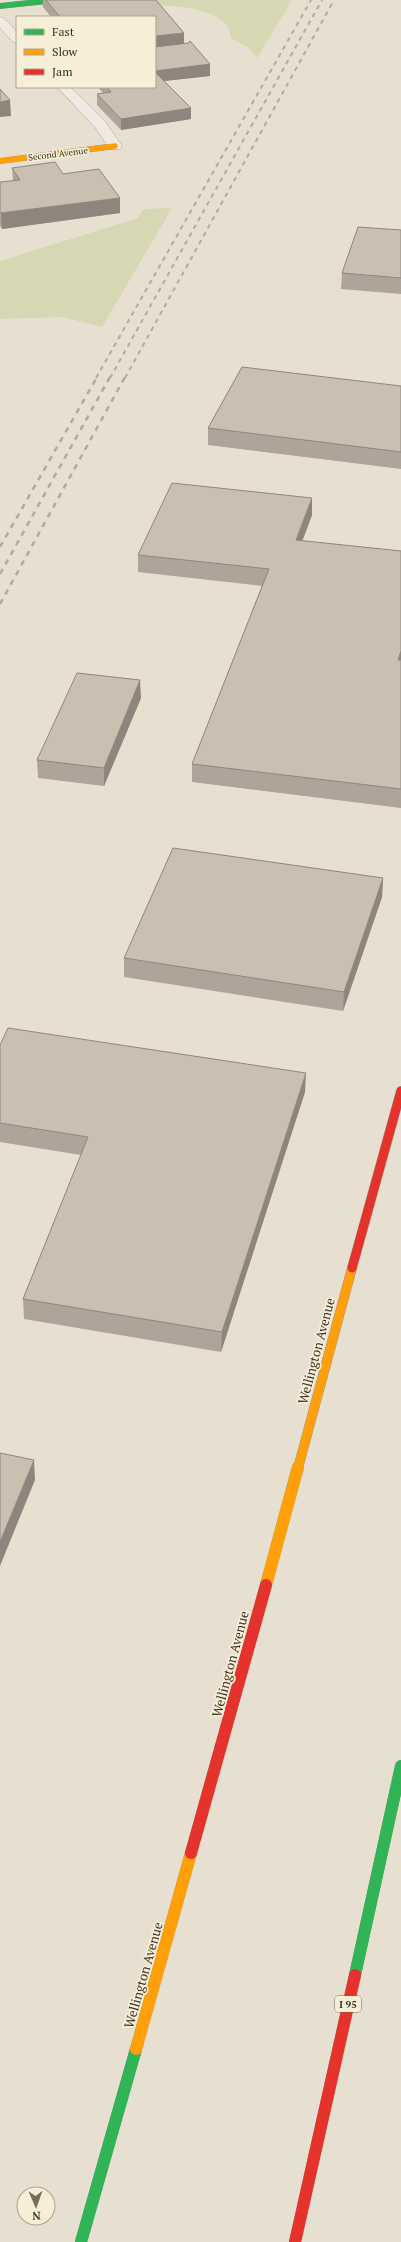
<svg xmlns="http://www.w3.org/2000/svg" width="401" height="2242" font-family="'PT Serif',serif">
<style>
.green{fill:#d6d7b3}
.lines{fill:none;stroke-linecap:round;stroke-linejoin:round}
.street-casing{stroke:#ada599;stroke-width:1}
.fast-far1-casing{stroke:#9c958a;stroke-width:6}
.fast-casing{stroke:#9c958a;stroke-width:12}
.slow-far2-casing{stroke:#9c958a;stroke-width:6}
.slow-far1-casing{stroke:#9c958a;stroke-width:10}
.slow-casing{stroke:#9c958a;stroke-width:12}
.jam-far1-casing{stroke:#9c958a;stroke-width:10}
.jam-casing{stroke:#9c958a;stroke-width:12}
.street{fill:#efebe3;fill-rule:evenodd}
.fast-far1{stroke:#30b455;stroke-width:5.5}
.fast{stroke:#30b455;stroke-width:12}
.slow-far2{stroke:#ff9f0a;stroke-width:5.5}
.slow-far1{stroke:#ff9f0a;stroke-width:9}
.slow{stroke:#ff9f0a;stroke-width:12}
.jam-far1{stroke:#e5322d;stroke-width:9}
.jam{stroke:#e5322d;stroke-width:12}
.rail-far1{stroke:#afaaa2;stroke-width:2;stroke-dasharray:4.5 4.5;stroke-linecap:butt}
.rail{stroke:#afaaa2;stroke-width:2.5;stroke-dasharray:5.5 5.5;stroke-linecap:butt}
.wall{fill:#afa499}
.shaded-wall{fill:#8e867d}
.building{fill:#cbbfb2;stroke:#8e867d}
.labels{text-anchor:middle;stroke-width:3.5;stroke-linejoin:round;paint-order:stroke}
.far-street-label{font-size:9px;fill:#3d2e20;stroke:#f7eed8}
.shield{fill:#f7eed8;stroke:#756857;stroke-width:1}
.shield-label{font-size:10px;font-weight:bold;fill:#3d2e20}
.near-street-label{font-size:13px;fill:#3d2e20;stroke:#f7eed8}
</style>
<rect width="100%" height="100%" fill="#e7e0d1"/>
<g class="green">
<path d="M141,0H292L257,58L249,48L231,38C230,35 230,29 227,26C212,5 167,6 143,5Z"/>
<path d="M172,208L102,327L63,317L0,319V261L138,218L142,211L146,209Z"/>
</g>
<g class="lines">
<g class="street-casing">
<g id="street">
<path d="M0,17L4,18L17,32V43L13,42L0,28Z"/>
<path d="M57,87H70L104,120L122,146L120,149H110L94,126Z"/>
</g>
</g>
<g class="fast-far1-casing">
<path id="fast-far1" d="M0,6L57,0"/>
</g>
<g class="fast-casing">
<g id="fast">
<path d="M355,1975L401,1766"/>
<path d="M81,2242L136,2049"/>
</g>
</g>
<g class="slow-far2-casing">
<path id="slow-far2" d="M0,161L115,146"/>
</g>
<g class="slow-far1-casing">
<path id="slow-far1" d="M298,1468L352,1268"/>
</g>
<g class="slow-casing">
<g id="slow">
<path d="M266,1585L298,1467"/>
<path d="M136,2049L191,1853"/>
</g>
</g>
<g class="jam-far1-casing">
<path id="jam-far1" d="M352,1268L401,1091"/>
</g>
<g class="jam-casing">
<g id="jam">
<path d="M191,1853L266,1585"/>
<path d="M295,2242L355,1975"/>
</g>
</g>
<use href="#street" class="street"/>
<use href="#fast-far1" class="fast-far1"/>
<use href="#fast" class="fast"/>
<use href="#slow-far2" class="slow-far2"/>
<use href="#slow-far1" class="slow-far1"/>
<use href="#slow" class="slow"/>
<use href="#jam-far1" class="jam-far1"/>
<use href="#jam" class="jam"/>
<g class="rail-far1">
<path d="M96,378L311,0"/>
<path d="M110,378L322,0"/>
<path d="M125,378L334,0"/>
</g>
<g class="rail">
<path d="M0,547L97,377"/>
<path d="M0,574L110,377"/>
<path d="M0,604L125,377"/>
</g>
</g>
<g class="wall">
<path d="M43,0H156L184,33V44L210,76L164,81L191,108V119L121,130L97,105V94L103,93L98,87H155V17H51L43,7Z"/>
<path d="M12,168L63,174L120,198V213L2,229L0,226V182L13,181Z"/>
<path d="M401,230V294L341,289L342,273Z"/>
<path d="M401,386V469L208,445V428Z"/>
<path d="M312,515L302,541L401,551V808L192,782V764L262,586L138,572V555Z"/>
<path d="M141,698L104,786L38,778L37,760Z"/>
<path d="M383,878L382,897L343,1011L124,977V958Z"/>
<path d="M0,1045L305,1092L221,1352L24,1319L23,1299L81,1155L0,1142Z"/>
</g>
<g class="shaded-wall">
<path d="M184,33V45L155,47V36Z"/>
<path d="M210,64V76L155,82V71Z"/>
<path d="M10,100L11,116L0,117V102Z"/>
<path d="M191,108V119L121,130V119Z"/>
<path d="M120,198V213L2,229L1,213Z"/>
<path d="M312,498V515L296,558V540Z"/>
<path d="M401,651V666L398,660Z"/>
<path d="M140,680L141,698L104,786V768Z"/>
<path d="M383,878L382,897L343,1011L344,992Z"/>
<path d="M306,1073L305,1092L221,1352L222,1332Z"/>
<path d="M34,1460L35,1480L0,1566V1542Z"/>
</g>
<g class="building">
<path d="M46,0H156L184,33L155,36V17H60Z"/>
<path d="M190,41L210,64L155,71V47L188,43Z"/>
<path d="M155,72L191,108L121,119L97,94L111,92L107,87H155Z"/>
<path d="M0,89L10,100L0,102Z"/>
<path d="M55,162L63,174L99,169L120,198L1,213L0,212V182L20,180L12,168Z"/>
<path d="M358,227L401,230V278L342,273Z"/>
<path d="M242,367L401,386V452L208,428Z"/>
<path d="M172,483L312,498L296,540L401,551V651L398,660H401V789L192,764L269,569L138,555Z"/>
<path d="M77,673L140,680L104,768L37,760Z"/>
<path d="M173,848L383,878L344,992L124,958Z"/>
<path d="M8,1028L306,1073L222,1332L23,1299L88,1137L0,1123V1045Z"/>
<path d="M0,1453L34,1460L0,1542Z"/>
</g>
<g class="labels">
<g class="far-street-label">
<text transform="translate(58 154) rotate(-7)" y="3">Second Avenue</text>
</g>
<rect class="shield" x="335" y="1996" width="26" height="16" rx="3"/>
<g class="shield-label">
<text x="348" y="2008">I 95</text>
</g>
<g class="near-street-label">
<text transform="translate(316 1351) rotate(-75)" y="5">Wellington Avenue</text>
<text transform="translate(230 1664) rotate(-75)" y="5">Wellington Avenue</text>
<text transform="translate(143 1975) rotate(-74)" y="5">Wellington Avenue</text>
</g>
</g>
<rect x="16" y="16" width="140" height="72" fill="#f7eed8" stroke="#ada18e"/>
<rect x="24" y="29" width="20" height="6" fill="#30b455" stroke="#ada18e"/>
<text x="52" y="36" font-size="12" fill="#3d2e20">Fast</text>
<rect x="24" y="49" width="20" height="6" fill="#ff9f0a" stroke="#ada18e"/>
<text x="52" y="56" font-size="12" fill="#3d2e20">Slow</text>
<rect x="24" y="69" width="20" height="6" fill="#e5322d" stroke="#ada18e"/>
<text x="52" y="76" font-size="12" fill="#3d2e20">Jam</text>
<g transform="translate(36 2206) rotate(178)"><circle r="19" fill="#f7eed8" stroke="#ada18e"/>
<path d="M0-3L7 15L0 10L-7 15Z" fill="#786c5e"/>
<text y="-6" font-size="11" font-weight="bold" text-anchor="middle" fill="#3d2e20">N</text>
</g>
</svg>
